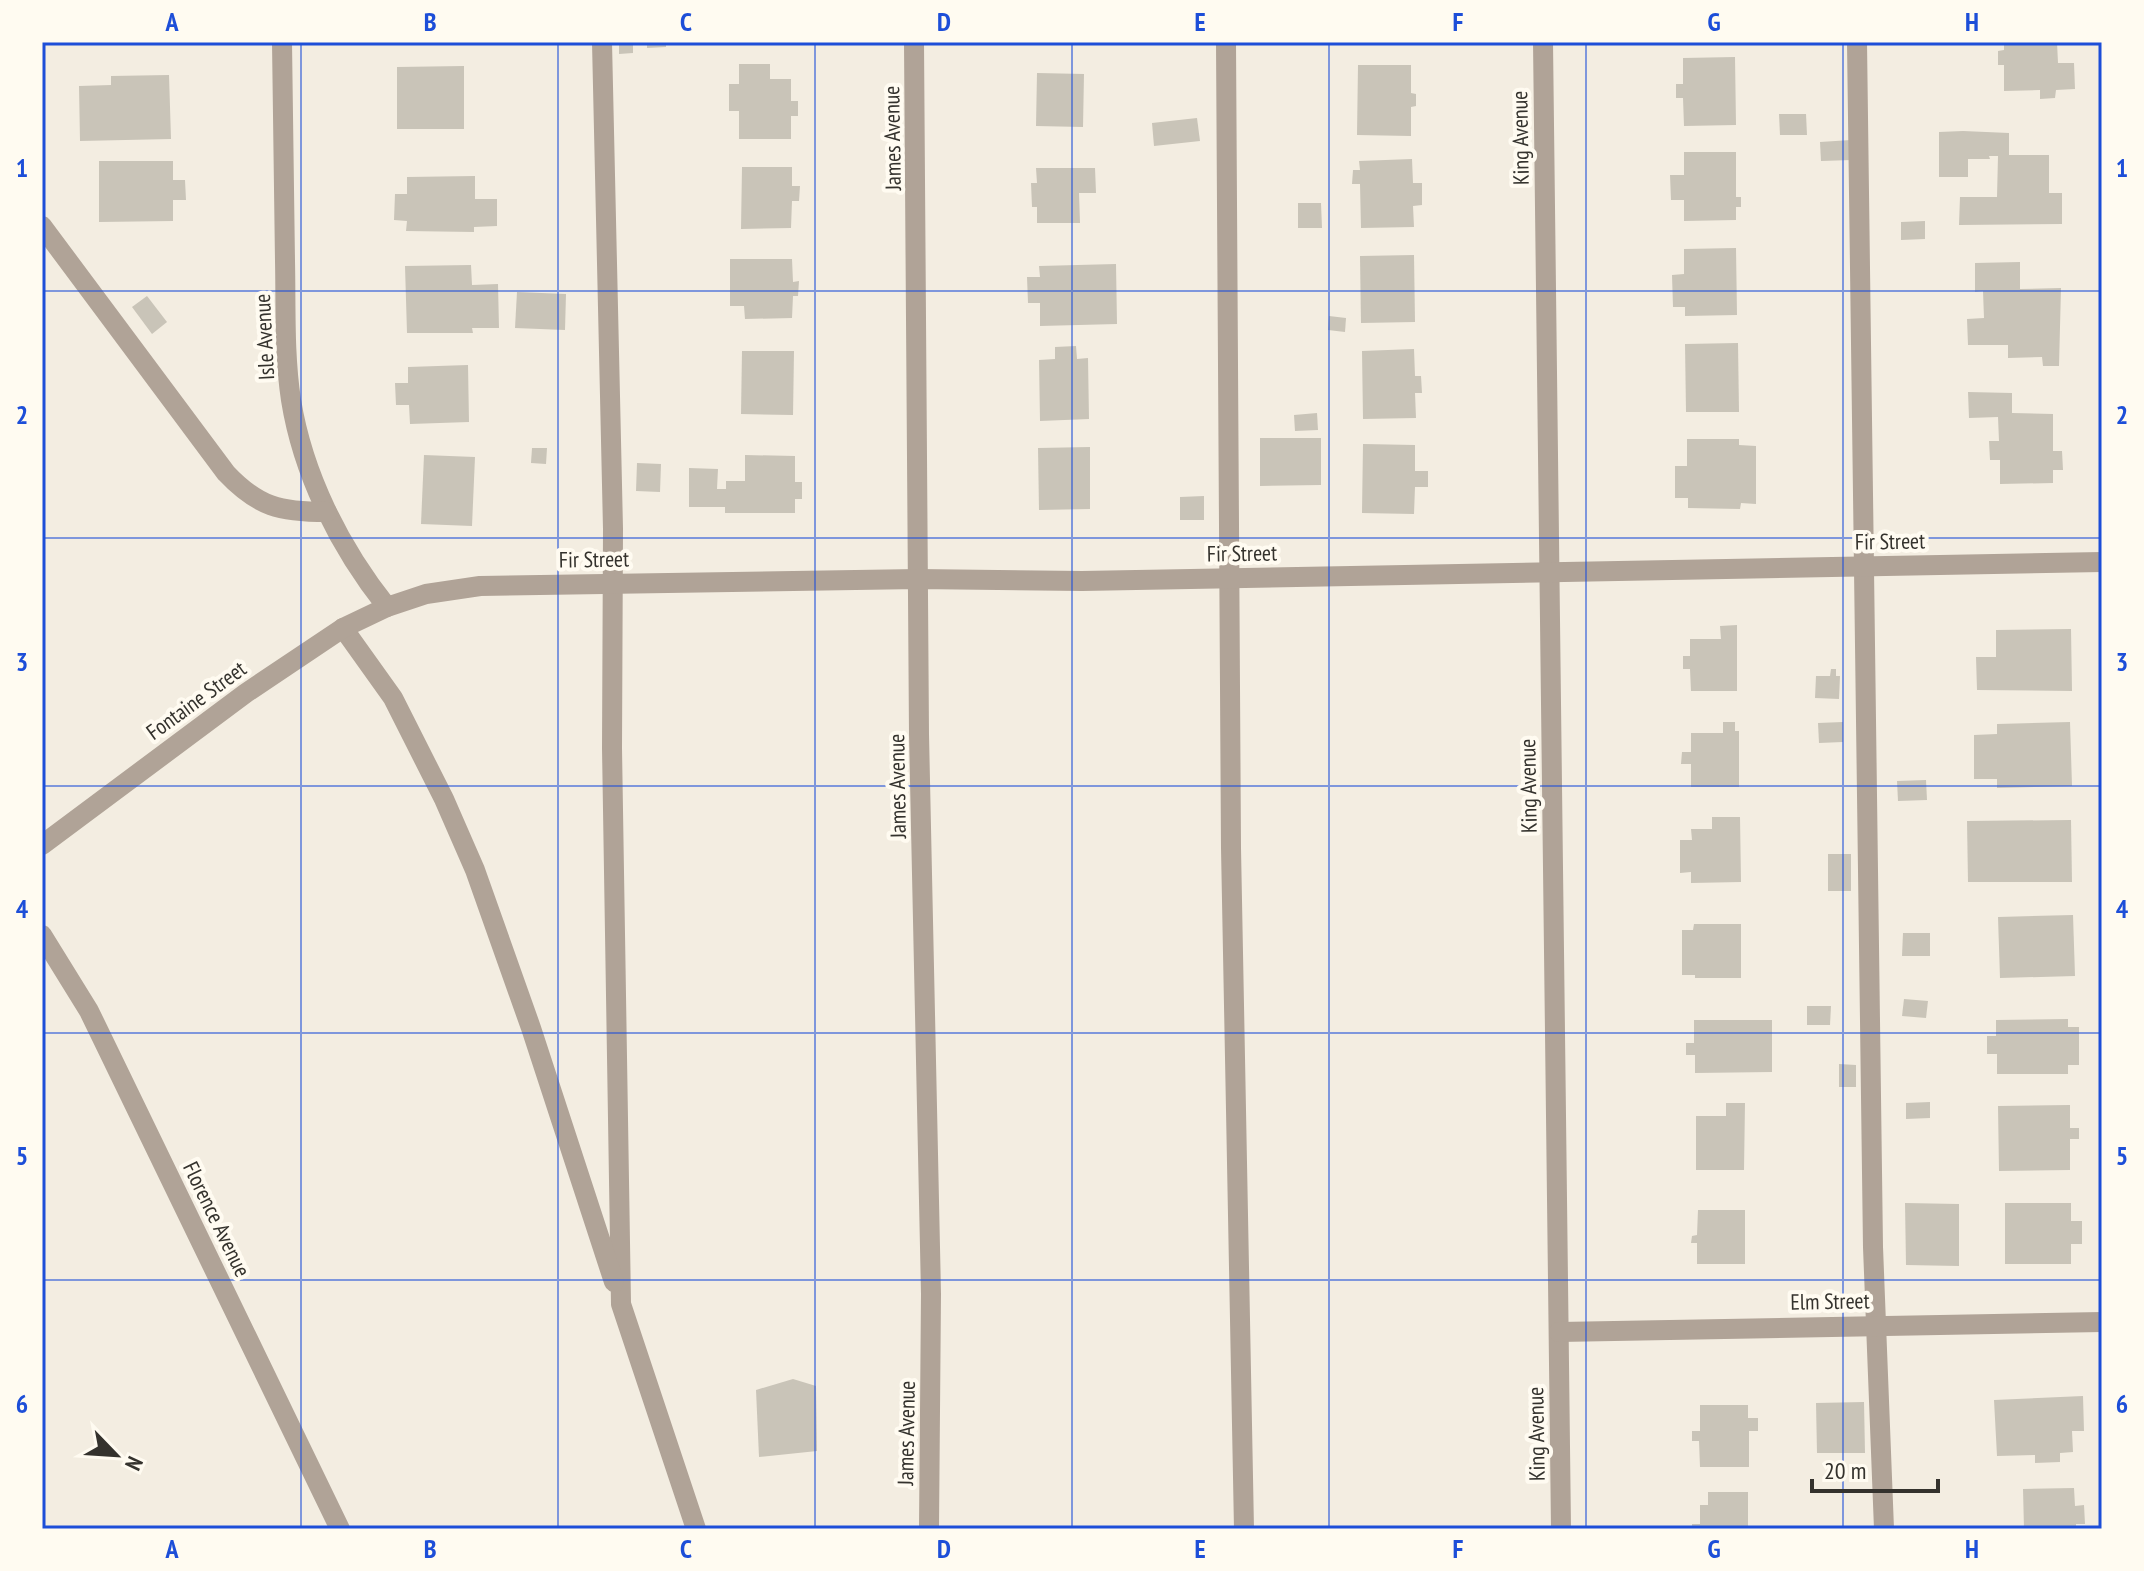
<svg xmlns="http://www.w3.org/2000/svg" width="2144" height="1571" font-family="'PT Sans Narrow',sans-serif">
<style>
.building{fill:#c9c4b8}
.lines{fill:none;stroke-linecap:round;stroke-linejoin:round}
.minor{stroke:#b0a397;stroke-width:20}
.grid{fill:none;stroke:#1d4ed8;stroke-width:2;stroke-opacity:0.55}
.labels{text-anchor:middle;stroke-width:8;stroke-linejoin:round;paint-order:stroke}
.street-label{font-size:22px;fill:#34322d;stroke:#fffbf1}
.neatline{fill:none;stroke:#1d4ed8;stroke-width:3}
.grid-label{font-size:26px;text-anchor:middle;font-weight:bold;fill:#1d4ed8}
</style>
<rect width="100%" height="100%" fill="#f3ede1"/>
<g class="building">
<path d="M619,42H633V53L619,54Z"/>
<path d="M647,42H666V47L647,48Z"/>
<path d="M2004,42H2057L2058,63H2074L2075,89L2056,90L2055,98L2040,99V90L2004,91V65H1998V51L2004,50Z"/>
<path d="M1735,57L1736,125L1684,126L1683,98H1676V84H1683V58Z"/>
<path d="M739,64H770V79H791V101H798V116H791V139H739V111H729V84H739Z"/>
<path d="M1358,65H1411V93L1416,94V106L1411,107V136L1357,135Z"/>
<path d="M464,66V129H397V67Z"/>
<path d="M1037,73L1084,74L1083,127L1036,126Z"/>
<path d="M169,75L171,139L80,141L79,86L111,85V76Z"/>
<path d="M1779,114H1806L1807,135H1780Z"/>
<path d="M1197,118L1200,141L1154,146L1152,123Z"/>
<path d="M1963,131L2009,133V155H2049V193H2062V224L1959,225L1960,197H1997L1998,156H1989L1990,159H1968V177H1939V132Z"/>
<path d="M1851,140L1852,160L1821,161L1820,142Z"/>
<path d="M1684,152H1736V197H1741V207H1736V220L1684,221V200H1671L1670,175H1684Z"/>
<path d="M1412,159L1413,183H1422V205L1413,206L1414,227L1361,228L1360,184H1352L1353,170H1360L1359,161Z"/>
<path d="M99,161H173V180H185L186,200H173V221L99,222Z"/>
<path d="M742,167H792V186H800L799,201H792L791,228L741,229Z"/>
<path d="M1036,168H1095L1096,193H1079L1080,223H1037V207H1032L1031,183H1037Z"/>
<path d="M475,176V199H497V226L474,227V232L406,231L407,221L394,220L395,194H407V177Z"/>
<path d="M1298,203H1321L1322,228H1298Z"/>
<path d="M1925,221V239L1901,240V222Z"/>
<path d="M1736,248L1737,315L1685,316V307H1673L1672,275L1684,274V249Z"/>
<path d="M1414,255L1415,322L1361,323L1360,256Z"/>
<path d="M730,259H792L793,282L799,281L798,296H793L792,318L745,319L744,306H730Z"/>
<path d="M2020,262V289L2061,288L2059,366H2043L2042,357L2008,358V345H1968L1967,319L1984,318L1983,291L1975,292V263Z"/>
<path d="M1116,264L1117,324L1040,326V303H1028L1027,277H1040L1039,266Z"/>
<path d="M471,265L472,285L498,284L499,328H472L473,333H407L405,266Z"/>
<path d="M517,292L566,294L565,330L515,328Z"/>
<path d="M147,296L167,322L152,334L132,307Z"/>
<path d="M1329,316L1346,318L1345,332L1328,330Z"/>
<path d="M1738,343L1739,412H1686L1685,344Z"/>
<path d="M1076,346L1077,359L1088,358L1089,419L1040,421L1039,360L1055,359V347Z"/>
<path d="M1414,349L1415,376H1421L1422,393H1415L1416,418L1363,419L1362,351Z"/>
<path d="M742,351H794L793,415L741,414Z"/>
<path d="M468,365L469,422L410,424L409,405H396L395,383H408V367Z"/>
<path d="M1968,392L2012,393V413L2053,414V451H2062L2063,470H2053V483L2000,484V460H1990L1989,441H1999L1998,417L1969,418Z"/>
<path d="M1317,413L1318,430L1295,431L1294,415Z"/>
<path d="M1260,438H1321V485L1260,486Z"/>
<path d="M1687,439H1739V445L1756,446V504L1741,503L1740,509L1688,508V498H1675V466H1687Z"/>
<path d="M1363,444L1415,445V471H1428V487H1415L1414,514L1362,513Z"/>
<path d="M1090,447V509L1039,510L1038,448Z"/>
<path d="M532,448H547L546,464L531,463Z"/>
<path d="M424,455L475,457L472,526L421,524Z"/>
<path d="M745,455L795,456V482H802V499H795V513H725V507H689V468L718,469L717,489H726V481H745Z"/>
<path d="M637,463L661,464L660,492L636,491Z"/>
<path d="M1204,496V520H1180V497Z"/>
<path d="M1737,625V691H1691L1690,669H1683V656H1690V639H1721L1720,626Z"/>
<path d="M2071,629L2072,691L1977,690L1976,657H1996V630Z"/>
<path d="M1831,669H1836V676H1840L1839,699L1815,698L1816,676H1830Z"/>
<path d="M1723,722H1735V731H1739V787H1691V764H1681L1682,752H1691V733H1723Z"/>
<path d="M1843,722V742L1819,743L1818,723Z"/>
<path d="M2070,722L2072,786L1997,788V779H1974V735L1997,734V724Z"/>
<path d="M1926,780L1927,800L1898,801L1897,781Z"/>
<path d="M1712,817H1740L1741,882L1691,883V872L1680,873V840H1692L1691,829H1712Z"/>
<path d="M2071,820L2072,882H1968L1967,821Z"/>
<rect x="1828" y="854" width="23" height="37"/>
<path d="M2073,915L2075,976L2000,978L1998,917Z"/>
<path d="M1694,924H1741V978H1695V975H1682V930H1693Z"/>
<path d="M1903,933H1930V956H1902Z"/>
<path d="M1904,999L1928,1001L1926,1018L1902,1016Z"/>
<path d="M1807,1006H1831L1830,1025H1807Z"/>
<path d="M2068,1019V1027H2079V1065H2068V1074H1997V1054H1987V1036H1996V1020Z"/>
<path d="M1694,1020H1772V1072L1695,1073V1055H1686V1043H1694Z"/>
<path d="M1839,1064L1856,1065V1087H1839Z"/>
<path d="M1930,1102V1118L1906,1119V1103Z"/>
<path d="M1726,1103H1745L1744,1170H1696V1116H1726Z"/>
<path d="M2070,1105V1128H2079V1139H2070V1170L1999,1171L1998,1106Z"/>
<path d="M1905,1203L1959,1204V1266L1906,1265Z"/>
<path d="M2005,1203H2071V1221H2082V1244H2071V1264H2005Z"/>
<path d="M1698,1210H1745V1264H1697V1243H1691L1692,1236L1697,1235Z"/>
<path d="M793,1379L816,1386L817,1451L759,1457L756,1390Z"/>
<path d="M2083,1396L2084,1431H2072L2073,1452L2060,1453V1462L2035,1463V1455L1997,1456L1994,1400Z"/>
<path d="M1864,1402L1865,1453H1817L1816,1403Z"/>
<path d="M1700,1405H1748V1418H1758V1431H1749V1467H1700L1699,1441H1692V1431H1700Z"/>
<path d="M2074,1488L2075,1506L2084,1505L2085,1524H2076V1529H2024L2023,1489Z"/>
<path d="M1708,1492H1748V1529H1692V1524H1700V1505H1708Z"/>
</g>
<g class="lines">
<g class="minor">
<path d="M282,42C283,115 284,188 285,261C286,307 284,354 291,400C303,475 340,548 387,607"/>
<path d="M602,42L613,529L612,748L621,1304L696,1529"/>
<path d="M914,42L919,734L931,1294L929,1529"/>
<path d="M1226,42L1231,848L1244,1529"/>
<path d="M1543,42L1561,1529"/>
<path d="M1857,42L1873,1247L1884,1529"/>
<path d="M42,226L226,473C258,507 280,512 327,512"/>
<path d="M343,628L393,698L444,799L475,870L531,1028L614,1282"/>
<path d="M42,845L246,693L343,628L387,607L426,594L480,586L918,579L1082,581L2102,562"/>
<path d="M42,935L89,1011L340,1529"/>
<path d="M1559,1332L2102,1322"/>
</g>
</g>
<path class="grid" d="M301,42V1529M558,42V1529M815,42V1529M1072,42V1529M1329,42V1529M1586,42V1529M1843,42V1529M42,291H2102M42,538H2102M42,786H2102M42,1033H2102M42,1280H2102"/>
<g class="labels">
<g class="street-label">
<text transform="translate(892 138) rotate(-91)" y="8">James Avenue</text>
<text transform="translate(1520 138) rotate(-91)" y="8">King Avenue</text>
<text transform="translate(264 337) rotate(-93)" y="8">Isle Avenue</text>
<text transform="translate(1890 541) rotate(-1)" y="8">Fir Street</text>
<text transform="translate(1242 553) rotate(-1)" y="8">Fir Street</text>
<text transform="translate(594 559) rotate(-1)" y="8">Fir Street</text>
<text transform="translate(196 700) rotate(-36)" y="8">Fontaine Street</text>
<text transform="translate(897 786) rotate(-91)" y="8">James Avenue</text>
<text transform="translate(1528 786) rotate(-91)" y="8">King Avenue</text>
<text transform="translate(217 1219) rotate(64)" y="8">Florence Avenue</text>
<text transform="translate(1830 1301) rotate(-1)" y="8">Elm Street</text>
<text transform="translate(906 1433) rotate(-89)" y="8">James Avenue</text>
<text transform="translate(1536 1434) rotate(-91)" y="8">King Avenue</text>
</g>
</g>
<rect width="2144" height="1571" fill="none" stroke="#fffbf1" stroke-width="88"/>
<g transform="translate(116 1455) rotate(115)" stroke="#fffbf1" stroke-width="6" paint-order="stroke">
<path d="M0-6L14 30L0 20L-14 30Z" fill="#34322d"/>
<text y="-12" font-size="22" font-weight="bold" text-anchor="middle" fill="#34322d">N</text>
</g>
<path d="M1812 1479v12h126v-12" fill="none" stroke="#34322d" stroke-width="4"/>
<text x="1824" y="1479" font-size="24" fill="#34322d" stroke="#fffbf1" stroke-width="6" paint-order="stroke">20 m</text>
<rect x="44" y="44" width="2056" height="1483" class="neatline"/>
<g class="grid-label">
<text x="172" y="31">A</text>
<text x="430" y="31">B</text>
<text x="686" y="31">C</text>
<text x="944" y="31">D</text>
<text x="1200" y="31">E</text>
<text x="1458" y="31">F</text>
<text x="1714" y="31">G</text>
<text x="1972" y="31">H</text>
<text x="22" y="177">1</text>
<text x="2122" y="177">1</text>
<text x="22" y="424">2</text>
<text x="2122" y="424">2</text>
<text x="22" y="671">3</text>
<text x="2122" y="671">3</text>
<text x="22" y="918">4</text>
<text x="2122" y="918">4</text>
<text x="22" y="1165">5</text>
<text x="2122" y="1165">5</text>
<text x="22" y="1413">6</text>
<text x="2122" y="1413">6</text>
<text x="172" y="1558">A</text>
<text x="430" y="1558">B</text>
<text x="686" y="1558">C</text>
<text x="944" y="1558">D</text>
<text x="1200" y="1558">E</text>
<text x="1458" y="1558">F</text>
<text x="1714" y="1558">G</text>
<text x="1972" y="1558">H</text>
</g>
</svg>
